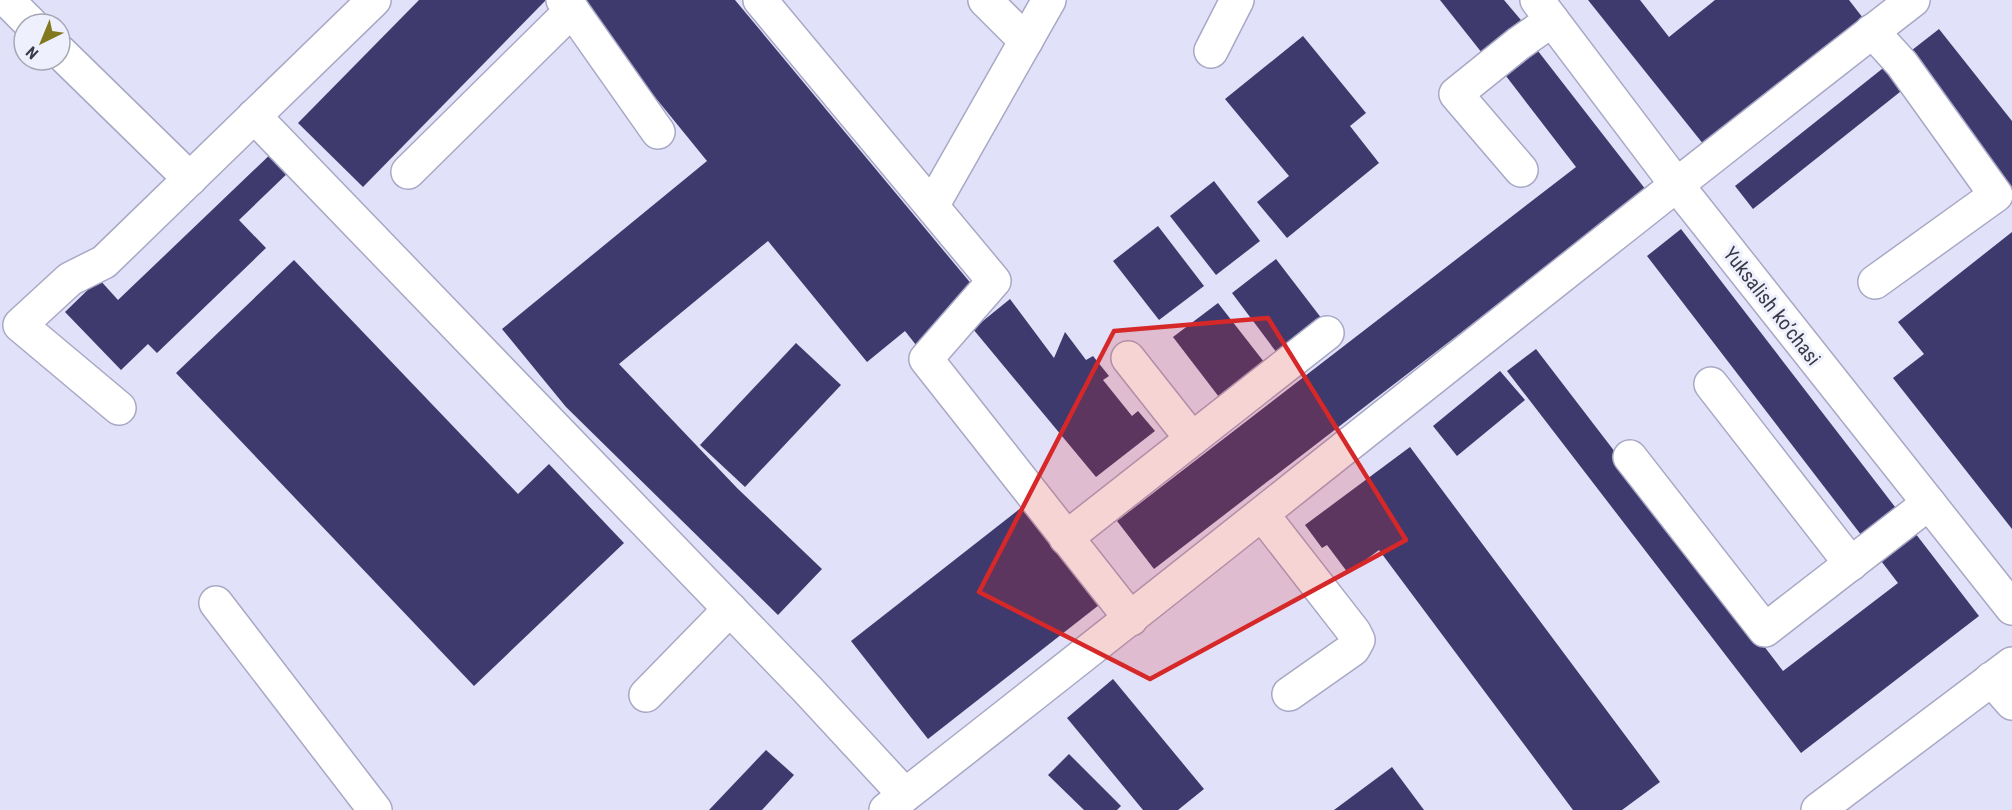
<svg xmlns="http://www.w3.org/2000/svg" width="2012" height="810" font-family="'Roboto Condensed',sans-serif">
<style>
.built{fill:#e1e1f9;fill-rule:evenodd}
.building{fill:#3e3a6d}
.lines{fill:none;stroke-linecap:round;stroke-linejoin:round}
.minor-casing{stroke:#a8a8c6;stroke-width:36}
.minor{stroke:#fff;stroke-width:33}
.marked{fill:#d62828;fill-opacity:0.2;stroke:#d62828;stroke-width:4.5;stroke-linejoin:round}
.labels{text-anchor:middle;stroke-width:6;stroke-linejoin:round;paint-order:stroke}
.street-label{font-size:20px;fill:#3a3a47;stroke:#eff0fd}
</style>
<rect width="100%" height="100%" fill="#eff0fd"/>
<path class="built" d="M0,0H2012V810H0ZM24,24H60V60H24Z"/>
<g class="building">
<path d="M419,0H546L363,187L298,123Z"/>
<path d="M576,0H735L978,292L916,345L905,331L867,362L768,241L619,364L737,488L822,569L778,615L566,407L502,329L707,161Z"/>
<path d="M1440,0H1504L1526,26L1486,58Z"/>
<path d="M1588,0H1640L1669,37L1715,0H1849L1863,18L1704,145Z"/>
<path d="M1939,29L2012,121V187L1907,54Z"/>
<path d="M1303,36L1366,113L1350,126L1379,163L1287,238L1257,202L1289,176L1225,99Z"/>
<path d="M1538,51L1646,190L1154,569L1117,521L1576,167L1506,76Z"/>
<path d="M1892,61L1910,84L1753,209L1735,186Z"/>
<path d="M276,149L293,168L239,220L266,248L157,353L148,344L121,370L65,312L99,279L118,300Z"/>
<path d="M1214,181L1260,241L1216,275L1170,216Z"/>
<path d="M1158,226L1204,286L1159,320L1113,261Z"/>
<path d="M1681,229L1979,616L1801,753L1507,371L1536,349L1783,671L1898,583L1647,256Z"/>
<path d="M2012,232V529L1893,378L1924,354L1898,322Z"/>
<path d="M1276,259L1322,319L1277,353L1232,293Z"/>
<path d="M294,260L518,494L549,464L624,543L474,686L176,373Z"/>
<path d="M1010,299L1054,358L1065,332L1086,360L1093,356L1109,376L1103,380L1132,416L1138,411L1155,431L1096,477L973,329Z"/>
<path d="M1218,303L1264,362L1219,397L1173,337Z"/>
<path d="M796,343L841,385L745,487L700,445Z"/>
<path d="M1500,371L1525,400L1457,456L1433,426Z"/>
<path d="M1410,447L1660,782L1622,810H1573L1379,550L1348,573L1327,545L1322,548L1305,525Z"/>
<path d="M1022,507L1099,605L928,739L851,641Z"/>
<path d="M1113,679L1204,789L1178,810H1143L1067,718Z"/>
<path d="M766,750L794,775L762,810H709Z"/>
<path d="M1069,754L1121,806L1117,810H1084L1048,775Z"/>
<path d="M1392,767L1424,810H1334Z"/>
</g>
<g class="lines">
<g class="minor-casing">
<g id="minor">
<path d="M7,0L31,24"/>
<path d="M563,0L572,10L658,132"/>
<path d="M760,0L994,281L926,359L1131,619"/>
<path d="M985,0L1026,41"/>
<path d="M1537,0L1676,184L2012,608"/>
<path d="M1872,31L1902,64L1996,195L1875,282"/>
<path d="M1211,51L1237,0"/>
<path d="M60,52L190,179"/>
<path d="M254,116L807,689L905,795"/>
<path d="M1521,170L1456,94L1518,44L1552,20"/>
<path d="M408,172L572,10"/>
<path d="M932,206L1049,0"/>
<path d="M1128,358L1192,439"/>
<path d="M1711,384L1851,564"/>
<path d="M119,408L20,325L70,279L104,262L374,0"/>
<path d="M1630,457L1765,630L1929,503"/>
<path d="M1262,514L1354,632L1358,640L1353,649L1289,694"/>
<path d="M1066,538L1327,333"/>
<path d="M216,603L375,810"/>
<path d="M1991,679L2012,703"/>
<path d="M646,695L730,609"/>
<path d="M886,810C1230,542 1568,267 1913,0"/>
<path d="M1818,810L2012,664"/>
</g>
</g>
<use href="#minor" class="minor"/>
</g>
<path class="marked" d="M1268,318L1406,540L1150,679L979,592L1114,331Z"/>
<g class="labels">
<g class="street-label">
<text transform="translate(1772 306) rotate(52)" y="7">Yuksalish ko’chasi</text>
</g>
</g>
<g transform="translate(42 42) rotate(223)"><circle r="28" fill="#eff0fd" stroke="#a7a7b4" stroke-width="1.5"/>
<path d="M0-4.5L10 22L0 15L-10 22Z" fill="#82791f"/>
<text y="-9" font-size="16" font-weight="bold" text-anchor="middle" fill="#3a3a47">N</text>
</g>
</svg>
